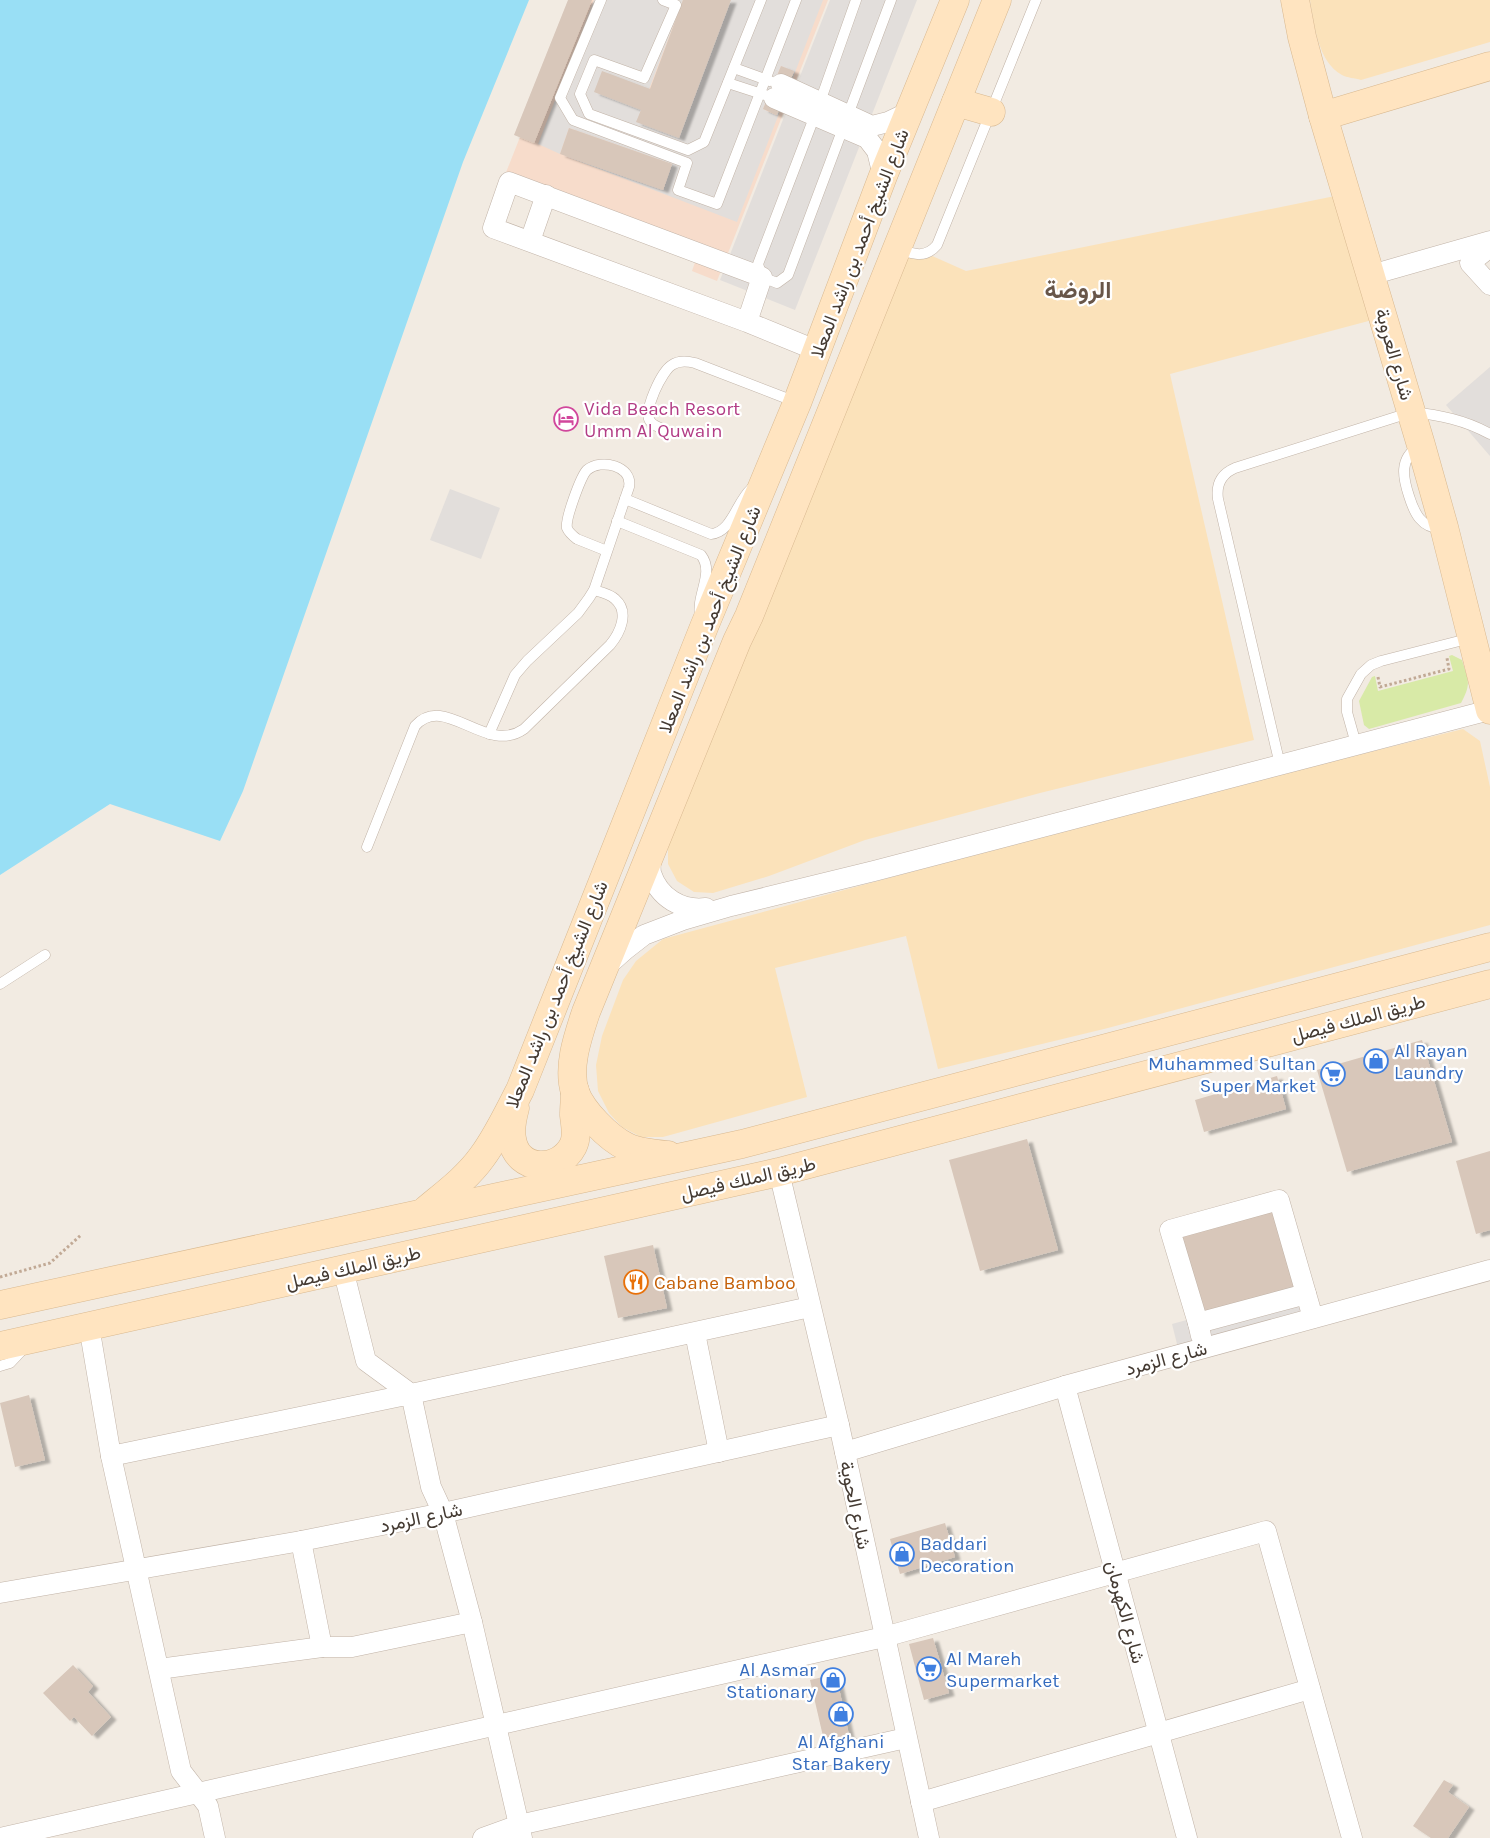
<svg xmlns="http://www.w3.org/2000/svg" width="1490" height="1838" font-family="Karla,Vazirmatn,sans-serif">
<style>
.commercial{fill:#f7dccb}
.green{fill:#d8eaa7}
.sand{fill:#fbe2ba}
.parking{fill:#e2dedb;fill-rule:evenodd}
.water{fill:#99dff5}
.building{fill:#d8c7ba;filter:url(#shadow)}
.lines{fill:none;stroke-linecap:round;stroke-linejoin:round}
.lane-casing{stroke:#c1b3a7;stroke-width:11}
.street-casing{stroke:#c1b3a7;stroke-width:21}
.secondary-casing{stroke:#d9b990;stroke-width:29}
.path{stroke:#c1a995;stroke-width:3;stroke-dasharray:2.5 2.5;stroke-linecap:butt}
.lane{stroke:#fff;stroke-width:10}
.street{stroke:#fff;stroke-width:20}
.secondary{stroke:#ffe4c0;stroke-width:28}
.labels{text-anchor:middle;stroke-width:4.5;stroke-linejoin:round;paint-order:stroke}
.street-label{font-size:19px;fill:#443a32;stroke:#fff}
.hotel-label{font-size:19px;fill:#b23c85;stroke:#fff;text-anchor:start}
.shop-label{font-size:19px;fill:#366cbe;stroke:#fff;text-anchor:start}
.food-label{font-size:19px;fill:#c56008;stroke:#fff;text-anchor:start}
.district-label{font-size:24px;font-weight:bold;fill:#685649;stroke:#fff}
</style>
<defs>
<filter id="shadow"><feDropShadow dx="5.5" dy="3" stdDeviation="1" flood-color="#0004"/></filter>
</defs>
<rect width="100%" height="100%" fill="#f2ebe2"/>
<path class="commercial" d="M574,0H828L717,281L692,271L700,248L505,175Z"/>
<path class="green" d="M1452,655L1462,660C1468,680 1472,683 1461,703L1369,729L1364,725L1359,701L1372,677L1375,676L1378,691L1453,671L1449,656Z"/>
<g class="sand">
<path d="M1310,0H1490V42L1361,80C1355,78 1347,78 1342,75C1318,62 1314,24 1310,0Z"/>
<path d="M1335,196L1376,319L1170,374L1254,740L1040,793L865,840L769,876L713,893L694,892L677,881L668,864V842L901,257L921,251L966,271Z"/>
<path d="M1463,729L1480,741L1490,787V925L1108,1028L938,1069L906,936L775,968L807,1097L663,1137H641L622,1127L609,1113L598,1091L596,1065L602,1036L623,980L636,961L663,939L1211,791Z"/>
</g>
<g class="parking">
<path d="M594,0H683L637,121L731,0H823L737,222L560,154L538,144ZM781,66L794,72L776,115L763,109ZM569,128L672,164L663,190L560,154Z"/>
<path d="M830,0H917L795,310L720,280Z"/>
<path d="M1490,367V456L1446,405Z"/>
<path d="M450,489L500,508L481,559L430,540Z"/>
<path d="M1312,1286L1319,1310L1178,1348L1172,1324Z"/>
</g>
<path class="water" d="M0,0H529L463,162L243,791L220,841L110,804L0,875Z"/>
<g class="building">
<path d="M568,0H592L534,143L514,135Z"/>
<path d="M683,0H731L679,138L636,122L641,110L594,92L602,71L650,89Z"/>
<path d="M781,66L794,71L777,115L763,109Z"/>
<path d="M569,128L672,164L663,190L560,154Z"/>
<path d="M1422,1040L1452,1142L1347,1172L1317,1070Z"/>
<path d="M1277,1076L1286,1109L1204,1132L1195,1100Z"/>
<path d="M1027,1139L1058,1250L980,1271L949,1160Z"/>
<path d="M1490,1151V1230L1476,1234L1456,1161Z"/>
<path d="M1272,1209L1294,1286L1200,1314L1177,1236Z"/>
<path d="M653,1245L667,1308L618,1318L604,1256Z"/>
<path d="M29,1395L45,1460L15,1467L0,1403Z"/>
<path d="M945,1523L955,1557L900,1574L890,1539Z"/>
<path d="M933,1638L949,1693L924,1700L909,1644Z"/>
<path d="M73,1665L93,1686L88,1692L111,1717L92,1736L74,1717L70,1721L43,1693Z"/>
<path d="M836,1674L850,1740L825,1745L810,1680Z"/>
<path d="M1444,1780L1453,1785L1448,1792L1469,1807L1448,1838H1431L1413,1826Z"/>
</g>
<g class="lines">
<g class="lane-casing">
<g id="lane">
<path d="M601,0L560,98L573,120L687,163L678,190L717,204L796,0"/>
<path d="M663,0L676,5L644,78L594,60L580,94L589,114L688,150L704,142L761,0"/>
<path d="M856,0L820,102L758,264L762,277L777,283L788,275L891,0"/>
<path d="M734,68L770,81"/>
<path d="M728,83L765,95"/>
<path d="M898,249C913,254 925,259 937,245L1036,0"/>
<path d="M666,430C661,428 653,426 650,421C643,410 662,371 672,365C679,360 687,361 695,363L796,402"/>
<path d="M1418,447C1399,459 1403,478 1409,496C1414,512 1421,529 1442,528"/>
<path d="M625,499L711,534C732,532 736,503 751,489"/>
<path d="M617,521L701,555C715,573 696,594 700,617"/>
<path d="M489,734L515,675L527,661L578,613L589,598L594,590L629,487C633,466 601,458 587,470C581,476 565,519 567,528C569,533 573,536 577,539L607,551"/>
<path d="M1356,744L1347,712V699L1361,674L1371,665L1381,661L1471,638"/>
<path d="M1280,765L1218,499C1216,485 1221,474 1235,468L1412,412C1439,415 1465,420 1490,434"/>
<path d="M367,847L415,726C445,692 486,756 524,729L610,645C620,633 630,612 615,599C610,594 601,592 594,590"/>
<path d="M0,984L45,955"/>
<path d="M0,1366L10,1363L26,1346"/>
</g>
</g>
<g class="street-casing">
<g id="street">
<path d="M781,84L872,126L888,122L909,112"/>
<path d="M774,98L867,138L877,151L883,176"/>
<path d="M530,241L546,195"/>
<path d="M1490,247L1470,263L1490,285"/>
<path d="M1371,275L1490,241"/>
<path d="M747,322L762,277L509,182L493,228L747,322L818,351"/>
<path d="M651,853C651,860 650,867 651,873C659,898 682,911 706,908"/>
<path d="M608,965L626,949L644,935L683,920L731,906L874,871L1490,710"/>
<path d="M779,1172L839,1425L929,1838"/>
<path d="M343,1269L366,1361L411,1394L810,1307"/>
<path d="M1198,1323L1170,1230L1279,1200L1313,1318"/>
<path d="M89,1326L111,1456L181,1771L208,1806L215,1838"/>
<path d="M695,1333L719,1452"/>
<path d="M1201,1336L1198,1323L1306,1294"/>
<path d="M1065,1386L1187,1838"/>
<path d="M845,1452L1065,1386L1490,1270"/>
<path d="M111,1456L411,1394L431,1487L443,1513L472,1622L522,1838"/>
<path d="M0,1593L301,1541L443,1513L839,1425"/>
<path d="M322,1647H352L472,1622"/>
<path d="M159,1669L322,1647L301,1541"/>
<path d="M921,1802L1310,1689"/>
<path d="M0,1838L884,1637L1266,1531L1352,1838"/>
<path d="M483,1838L519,1825L906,1738"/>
</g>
</g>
<g class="secondary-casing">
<g id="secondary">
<path d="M1295,0L1302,37L1323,116L1421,445L1444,527L1490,710"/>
<path d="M956,102L991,112"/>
<path d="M1323,116L1490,66"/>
<path d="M515,1108C512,1119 510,1129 512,1139C517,1172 559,1173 573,1146C578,1136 575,1125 574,1115C574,1107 575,1099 575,1091"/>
<path d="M668,1155C655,1154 640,1153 627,1147C608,1138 582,1111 575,1092C567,1067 578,1036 586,1012L737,641L749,616L997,0"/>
<path d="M426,1210C445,1194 467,1178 482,1157C497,1137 508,1113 520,1090L704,627L797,403L883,176L955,0"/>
<path d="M0,1305L742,1144L1490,947"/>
<path d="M0,1346L779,1172L1490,984"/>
</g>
</g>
<g class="path">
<path d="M1378,677L1380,687L1449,669L1447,658"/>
<path d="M0,1277L50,1263L81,1235"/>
</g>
<use href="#lane" class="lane"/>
<use href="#street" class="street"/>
<use href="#secondary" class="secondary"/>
</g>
<defs>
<g id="hotel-ring" transform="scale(1.25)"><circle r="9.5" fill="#fff" stroke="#d1479c" stroke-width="1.5"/><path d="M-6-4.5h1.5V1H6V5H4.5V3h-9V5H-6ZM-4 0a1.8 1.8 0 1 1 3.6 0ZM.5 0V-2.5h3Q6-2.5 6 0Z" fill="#d1479c"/></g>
<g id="shop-ring" transform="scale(1.25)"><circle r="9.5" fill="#fff" stroke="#3f7fe0" stroke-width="1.5"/><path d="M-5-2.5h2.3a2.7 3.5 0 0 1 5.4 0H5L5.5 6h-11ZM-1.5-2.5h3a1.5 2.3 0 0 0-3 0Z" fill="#3f7fe0"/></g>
<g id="supermarket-ring" transform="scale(1.25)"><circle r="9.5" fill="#fff" stroke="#3f7fe0" stroke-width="1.5"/><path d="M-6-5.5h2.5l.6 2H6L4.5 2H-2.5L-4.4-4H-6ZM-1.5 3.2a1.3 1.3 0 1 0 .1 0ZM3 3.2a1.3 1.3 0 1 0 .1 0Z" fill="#3f7fe0"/></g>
<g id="restaurant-ring" transform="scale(1.25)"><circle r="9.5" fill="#fff" stroke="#e8710a" stroke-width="1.5"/><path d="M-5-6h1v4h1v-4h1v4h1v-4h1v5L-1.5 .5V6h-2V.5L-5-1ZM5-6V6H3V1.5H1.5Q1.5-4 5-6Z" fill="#e8710a"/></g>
</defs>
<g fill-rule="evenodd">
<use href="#hotel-ring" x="566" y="419"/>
<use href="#shop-ring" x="1376" y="1061"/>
<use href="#supermarket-ring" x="1333" y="1074"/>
<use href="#restaurant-ring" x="636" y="1282"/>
<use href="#shop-ring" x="902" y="1554"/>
<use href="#supermarket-ring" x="929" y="1669"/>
<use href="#shop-ring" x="833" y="1680"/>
<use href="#shop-ring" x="841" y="1714"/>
</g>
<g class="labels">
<g class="street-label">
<text transform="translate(859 243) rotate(-69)" y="7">شارع الشيخ أحمد بن راشد المعلا</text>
<text transform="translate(1395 354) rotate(74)" y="7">شارع العروبة</text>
<text transform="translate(709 619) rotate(-68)" y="7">شارع الشيخ أحمد بن راشد المعلا</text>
<text transform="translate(556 994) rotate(-68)" y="7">شارع الشيخ أحمد بن راشد المعلا</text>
<text transform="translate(1358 1018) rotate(-15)" y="7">طريق الملك فيصل</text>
<text transform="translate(748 1178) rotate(-13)" y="7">طريق الملك فيصل</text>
<text transform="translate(353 1267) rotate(-13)" y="7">طريق الملك فيصل</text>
<text transform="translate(1166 1358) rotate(-15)" y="7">شارع الزمرد</text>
<text transform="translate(856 1505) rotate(78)" y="7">شارع الحوية</text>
<text transform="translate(421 1517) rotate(-12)" y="7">شارع الزمرد</text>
<text transform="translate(1126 1612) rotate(75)" y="7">شارع الكهرمان</text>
</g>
<g class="hotel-label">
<text x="584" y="415">Vida Beach Resort<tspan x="584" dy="22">Umm Al Quwain</tspan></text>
</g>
<g class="shop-label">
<text x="1394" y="1057">Al Rayan<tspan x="1394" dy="22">Laundry</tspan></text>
<text x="1316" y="1070" text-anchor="end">Muhammed Sultan<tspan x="1316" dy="22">Super Market</tspan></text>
<text x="920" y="1550">Baddari<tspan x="920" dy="22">Decoration</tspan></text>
<text x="946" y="1665">Al Mareh<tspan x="946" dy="22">Supermarket</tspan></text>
<text x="816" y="1676" text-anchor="end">Al Asmar<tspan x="816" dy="22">Stationary</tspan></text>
<text x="841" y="1748" text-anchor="middle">Al Afghani<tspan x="841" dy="22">Star Bakery</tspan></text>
</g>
<g class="food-label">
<text x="654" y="1289">Cabane Bamboo</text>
</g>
<g class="district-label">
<text x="1078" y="298">الروضة</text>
</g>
</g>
</svg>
